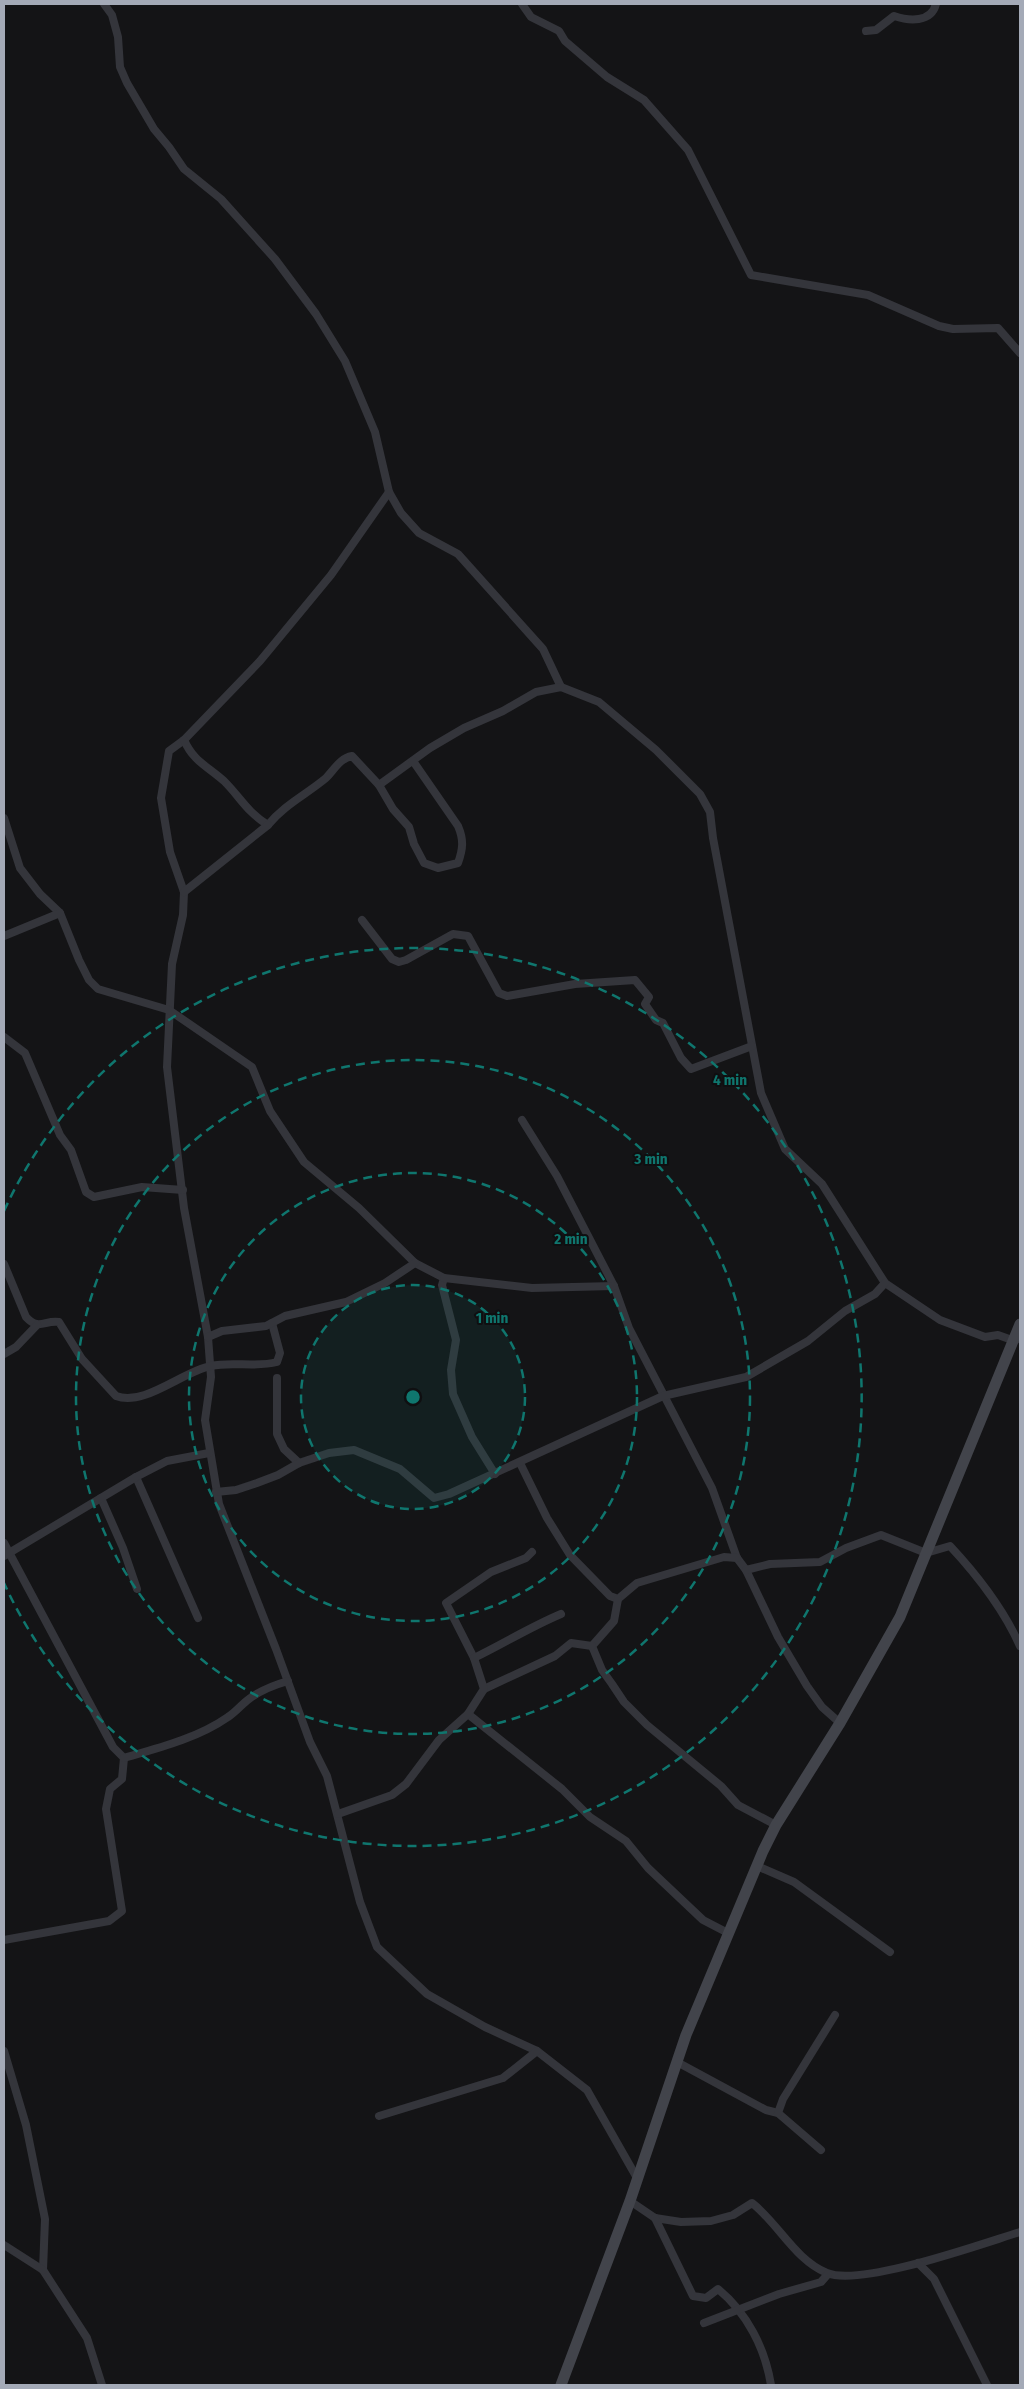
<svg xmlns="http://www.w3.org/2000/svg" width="1024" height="2389" font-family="'Fira Sans Condensed',sans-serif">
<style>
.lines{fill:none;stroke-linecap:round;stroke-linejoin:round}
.minor{stroke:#34353b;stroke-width:8}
.secondary{stroke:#42444b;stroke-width:11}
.ring{fill:none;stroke:#0f766e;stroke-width:2.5;stroke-dasharray:9 6}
.centre{fill:#0f766e;stroke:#0f0f11;stroke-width:2.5}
.ring-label{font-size:15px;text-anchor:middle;font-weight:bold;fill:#0f766e;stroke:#0f0f11;stroke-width:4;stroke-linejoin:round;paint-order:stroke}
</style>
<rect width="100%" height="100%" fill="#141416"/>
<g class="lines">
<g class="minor">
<path d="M104,4L112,15L118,37L120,67L127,83L154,129L169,147L184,169L221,199L275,259L316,314L345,361L375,432L389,492L401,513L419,533L458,554L543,649L561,687"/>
<path d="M522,4L531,17L559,31L565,41L607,77L644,100L688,150L751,275L868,295L939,326L953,329L998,328L1020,353"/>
<path d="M866,31L876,30L894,16C909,21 931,23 936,4"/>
<path d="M389,492L331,575L260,661L184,740L169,751L161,798L170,852L184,892L183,915L172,964L167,1067L184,1208L208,1337L211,1377L205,1420L219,1504L276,1649L310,1742L327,1776L360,1902L377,1947L427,1994L485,2027L537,2051L587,2090L637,2178"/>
<path d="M184,740C194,762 206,765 224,781C241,798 246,811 268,825C284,805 307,794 326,778C334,770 340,758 352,756L379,785L430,748L464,728L503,711L536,692L561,687L599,702L656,750L700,794L710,812L713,838L761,1093L785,1149L822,1184L885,1283L940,1320L985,1337L998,1335L1012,1340L1020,1339"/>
<path d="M379,785L393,809L409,827L414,844L424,863L438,868L458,863C463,849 464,840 458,826L413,761"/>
<path d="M4,818L20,868L40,894L60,913L79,960L89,980L98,989L169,1010L252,1067L270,1111L304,1162L359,1208L415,1263L444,1278L442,1285L456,1340L451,1370L453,1394L472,1437L495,1474"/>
<path d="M184,892L268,825"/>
<path d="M362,920L392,959L399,962L406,960L453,934L468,936L499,993L507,996L575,984L635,980L649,997L645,1004L656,1020L663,1023L681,1058L691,1069L752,1046"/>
<path d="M4,936L60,913"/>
<path d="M4,1037L25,1053L60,1135L71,1150L86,1192L94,1197L142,1187L183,1190"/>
<path d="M522,1120L557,1176L614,1286L629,1328L712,1488L737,1558L746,1570L778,1637L807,1686L822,1707L840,1723"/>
<path d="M4,1264L26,1317C39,1331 44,1320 59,1322L82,1359L116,1396C144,1407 183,1371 211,1366C232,1361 255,1368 277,1362L280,1353L272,1323"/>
<path d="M444,1278L532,1288L614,1286"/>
<path d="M208,1337L222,1331L266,1326L285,1316L346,1302L385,1283L415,1263"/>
<path d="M4,1354L16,1347L37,1325"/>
<path d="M277,1378V1434L284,1449L299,1463"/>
<path d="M520,1463L547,1518L570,1555L610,1596L618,1599L637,1583L724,1557L737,1558"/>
<path d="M136,1477L198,1618"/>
<path d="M216,1492L236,1490L257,1483L278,1475L299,1463L329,1453L354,1450L400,1469L434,1498L449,1494L663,1396L746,1377L808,1341L845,1311L875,1294L885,1283"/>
<path d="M101,1498L123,1548L137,1589"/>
<path d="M4,1543L113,1747L124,1758L122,1779L110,1789L106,1809L122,1911L109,1921L4,1940"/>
<path d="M4,1556L136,1477L167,1461L209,1453"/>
<path d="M746,1570L770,1564L820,1562L846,1548L881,1535L926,1553L950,1546C978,1576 1003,1608 1020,1646"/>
<path d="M618,1599L614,1621L592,1646L602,1670L612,1684L624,1702L647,1725L721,1786L738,1805L776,1825"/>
<path d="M474,1658L446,1603L491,1572L526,1558L532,1552"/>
<path d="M484,1689L555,1656L571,1643L592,1646"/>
<path d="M468,1714L562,1789L590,1817L626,1841L648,1868L703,1920L728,1933"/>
<path d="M124,1758C159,1748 198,1738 228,1717C236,1712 242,1704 249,1699C261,1690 274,1685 288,1681"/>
<path d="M338,1814L392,1795L406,1784L439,1740L468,1714L484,1689L474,1658C503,1644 530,1627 561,1614"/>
<path d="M757,1866L794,1882L890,1952"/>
<path d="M4,2051L26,2125L45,2219L43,2270L87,2338L102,2385"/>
<path d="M677,2062L766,2110L778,2113L821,2150"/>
<path d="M778,2113L783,2099L835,2015"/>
<path d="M379,2116L503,2078L537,2051"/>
<path d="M630,2201L655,2218L681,2222L711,2221L733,2215L752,2203C778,2223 795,2260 827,2273C861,2287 981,2244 1020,2232"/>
<path d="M655,2218L693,2296L706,2298L718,2289C747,2313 765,2348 771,2385"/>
<path d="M4,2245L43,2270"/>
<path d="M918,2263L934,2279L987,2385"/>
<path d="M704,2323L779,2294L821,2282L828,2274"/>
</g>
<path class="secondary" d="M561,2385L630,2201L686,2035L763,1851L776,1825L840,1723L900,1617L1020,1324"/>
</g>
<circle cx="413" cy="1397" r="112" fill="#0f766e" fill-opacity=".12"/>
<g class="ring">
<circle cx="413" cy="1397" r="112"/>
<circle cx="413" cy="1397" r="224"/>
<circle cx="413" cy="1397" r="337"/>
<path d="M4 1211A449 449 0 1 1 4 1583"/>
</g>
<circle cx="413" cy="1397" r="8" class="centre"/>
<g class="ring-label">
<text x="730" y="1085">4 min</text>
<text x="651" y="1164">3 min</text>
<text x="571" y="1244">2 min</text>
<text x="492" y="1323">1 min</text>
</g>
<rect width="1024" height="2389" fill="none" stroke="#a4aab7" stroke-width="10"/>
</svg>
